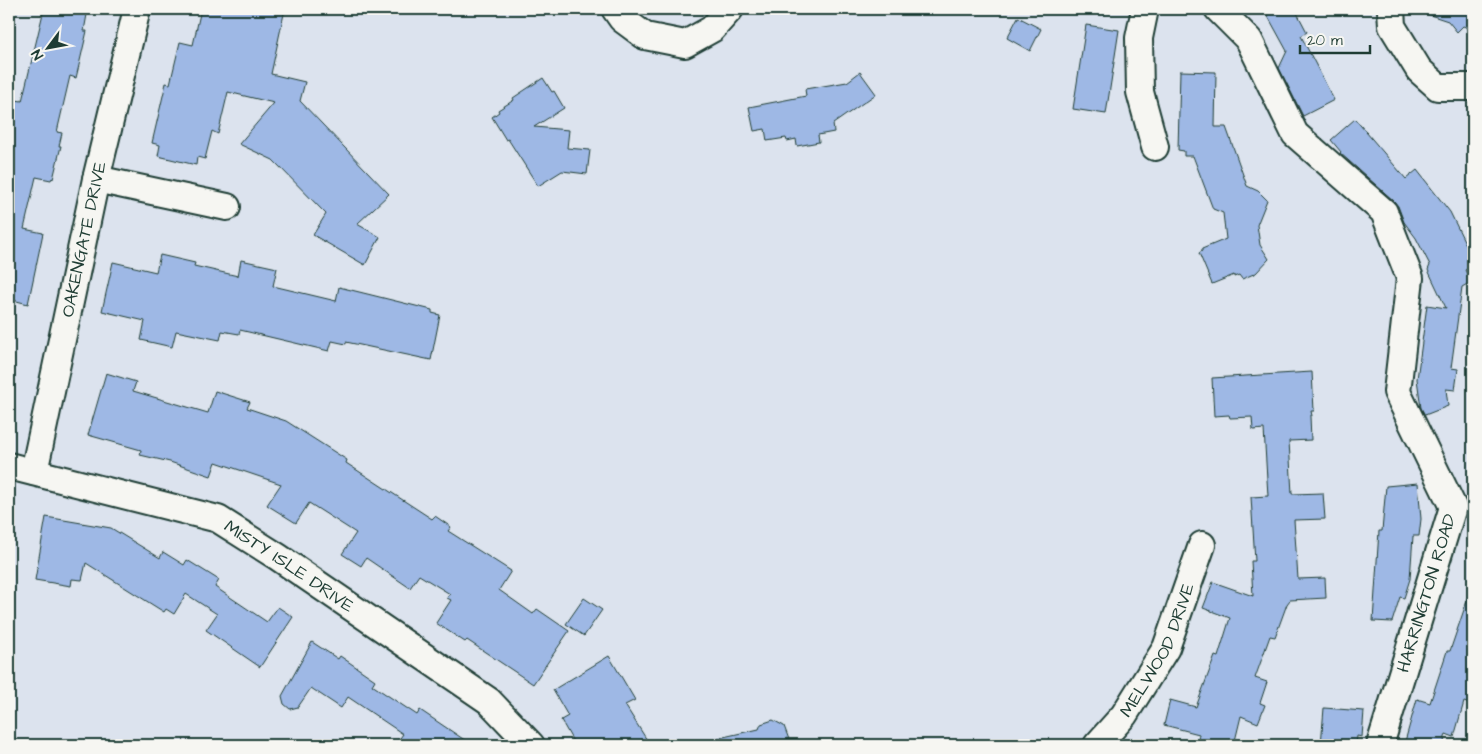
<svg xmlns="http://www.w3.org/2000/svg" width="1482" height="754" font-family="'Architects Daughter',sans-serif">
<style>
.building{fill:#9eb8e5;stroke:#1f3d34}
.lines{fill:none;stroke-linecap:round;stroke-linejoin:round}
.street-casing{stroke:#1f3d34;stroke-width:30}
.street{stroke:#f6f6f2;stroke-width:26}
.labels{text-anchor:middle;stroke-width:4;stroke-linejoin:round;paint-order:stroke}
.street-label{font-size:18px;fill:#1f3d34;stroke:#f6f6f2}
</style>
<rect width="100%" height="100%" fill="#dce3ee"/>
<filter id="ink" filterUnits="userSpaceOnUse"><feTurbulence type="fractalNoise" baseFrequency=".02" numOctaves="2"/><feDisplacementMap in="SourceGraphic" scale="10" xChannelSelector="R" yChannelSelector="G"/><feConvolveMatrix kernelMatrix="1 2 1 2 8 2 1 2 1" color-interpolation-filters="sRGB"/></filter>
<g filter="url(#ink)">
<g class="building">
<path d="M44,9H88L84,31H87L76,78L70,76L57,132L62,133L59,146H61L53,179L52,178L51,180L36,177L24,229L43,233L28,304L9,299V99L22,101Z"/>
<path d="M201,9H285L271,74L305,82L300,101L389,194L357,224L380,237L365,265L313,235L326,214L273,160L239,144L274,103L228,92L218,134L212,131L205,159L197,157L196,165L158,156L160,145L152,143L166,83L170,84L180,42L193,45Z"/>
<path d="M1264,9H1295L1307,32L1301,36L1334,100L1303,116L1279,68L1287,51Z"/>
<path d="M1421,9H1473V30L1463,26L1457,32L1448,21L1421,12Z"/>
<path d="M1018,17L1041,29L1030,51L1007,38Z"/>
<path d="M1086,25L1119,30L1106,114L1073,109Z"/>
<path d="M1180,71L1216,72L1215,127H1226L1247,186L1258,191L1267,200L1257,225L1260,245L1269,259L1256,273L1242,279L1239,275L1234,277V275L1212,284L1199,253L1202,251V249L1226,239L1223,213L1213,209L1193,156H1184V151L1178,150Z"/>
<path d="M860,72L876,94L833,124L834,132L818,135L819,142L797,146L796,139L787,141L786,138L767,141L765,129L754,131L749,107L806,96L805,89L847,82Z"/>
<path d="M543,78L552,92L554,91L564,108L534,127L569,130L567,148L590,150L587,174L562,171L538,186L508,139L506,140L492,117L499,112L498,110L514,100L513,98Z"/>
<path d="M1355,119L1406,179L1417,170L1450,212L1473,259V266L1465,270L1471,282L1462,287L1451,368L1458,369L1455,390L1446,389L1448,406L1425,415L1421,408L1417,379L1427,305L1446,308L1428,270L1430,265L1416,238L1404,222L1398,206L1394,201L1340,153L1341,152L1331,140Z"/>
<path d="M160,255L195,263L194,266L238,276L241,260L277,268L273,286L336,301L339,287L432,310V313L440,315L431,360L346,342V344L332,341L329,351L240,330L239,334L222,331L220,340L176,331L172,347L141,340L145,321L102,311L113,262L156,272Z"/>
<path d="M1312,372L1314,411H1311L1312,416H1310L1311,440L1289,441L1292,494L1323,493L1325,519L1294,520L1298,579L1325,578L1326,598L1290,600L1287,604L1275,637L1270,636L1255,678L1267,682L1260,703L1265,705L1258,723L1241,716L1234,745H1197L1199,734L1164,725L1170,700L1196,707L1215,656L1218,657L1230,618L1203,608L1213,582L1253,596L1251,561H1255L1251,497L1268,496L1264,429L1253,430L1252,417L1230,418L1229,415L1214,416L1212,378Z"/>
<path d="M106,373L136,382L133,391L208,413L215,391L250,402L247,408L286,421L347,460L346,463L432,519L435,516L451,527L448,531L511,571L499,590L533,614L537,609L569,631L533,684L467,640L465,642L436,623L451,600L447,598L450,594L419,575L410,588L366,558L361,566L342,554L356,533L309,503L296,523L267,505L281,484L216,462L211,476L170,462L140,455L141,450L88,435Z"/>
<path d="M1418,483L1421,519L1419,536H1413L1410,579L1404,598L1400,597L1392,622L1373,621L1379,531H1382L1386,486Z"/>
<path d="M46,517L111,528L160,558L163,552L184,565L187,560L219,580L215,587L267,622L278,607L293,617L260,667L206,630L217,614L186,594L174,614L166,609L164,612L86,563L82,580L72,579L71,586L35,580Z"/>
<path d="M1470,592H1473V705L1464,702L1454,737L1446,734L1443,745H1404L1417,699L1430,703L1447,651H1450Z"/>
<path d="M584,598L602,610L584,636L566,624Z"/>
<path d="M312,642L338,659L340,656L375,680L372,685L417,715L420,710L472,745H395L403,734L348,697L341,708L311,688L298,707L290,709L284,704L282,696Z"/>
<path d="M609,656L635,700L625,705L650,745H575L561,720L568,716L553,690Z"/>
<path d="M1324,708L1364,711L1362,737L1357,736L1356,745H1321Z"/>
<path d="M773,720L784,726L791,745H720L719,738L759,729L761,724Z"/>
</g>
<g class="lines">
<g class="street-casing">
<g id="street">
<path d="M615,9L622,19L645,36L685,44L712,29L730,9"/>
<path d="M1145,9L1139,38L1140,92L1155,147"/>
<path d="M1218,9L1249,40L1295,134L1384,212L1410,278L1397,392L1453,507L1380,745"/>
<path d="M1391,9L1392,26L1419,70L1438,87H1473"/>
<path d="M96,179L227,207"/>
<path id="s1" d="M9,466L218,519L278,557L489,701L531,745"/>
<path id="s2" d="M34,472L96,179L137,9"/>
<path id="s3" d="M1097,745L1124,715L1166,648L1202,545"/>
</g>
</g>
<use href="#street" class="street"/>
</g>
</g>
<g class="labels">
<g class="street-label">
<text dy="6" stroke="none"><textPath href="#s2" startOffset="238">OAKENGATE DRIVE</textPath></text>
<text dy="6" stroke="none"><textPath href="#s1" startOffset="301">MISTY ISLE DRIVE</textPath></text>
<text transform="translate(1426 593) rotate(-73)" y="6">HARRINGTON ROAD</text>
<text dy="6" stroke="none"><textPath href="#s3" startOffset="114">MELWOOD DRIVE</textPath></text>
</g>
</g>
<rect width="1482" height="754" fill="none" stroke="#f6f6f2" stroke-width="30"/>
<rect x="15" y="15" width="1452" height="724" fill="none" stroke="#1f3d34" stroke-width="2" filter="url(#ink)"/>
<g transform="translate(48 48) rotate(238)" stroke="#f6f6f2" stroke-width="4" paint-order="stroke">
<path d="M0-4L9 19L0 12L-9 19Z" fill="#1f3d34"/>
<text y="-8" font-size="14" font-weight="bold" text-anchor="middle" fill="#1f3d34">N</text>
</g>
<path d="M1300 45v8h70v-8" fill="none" stroke="#1f3d34" stroke-width="2.5"/>
<text x="1307" y="45" font-size="15" fill="#1f3d34" stroke="#f6f6f2" stroke-width="4" paint-order="stroke">20 m</text>
</svg>
